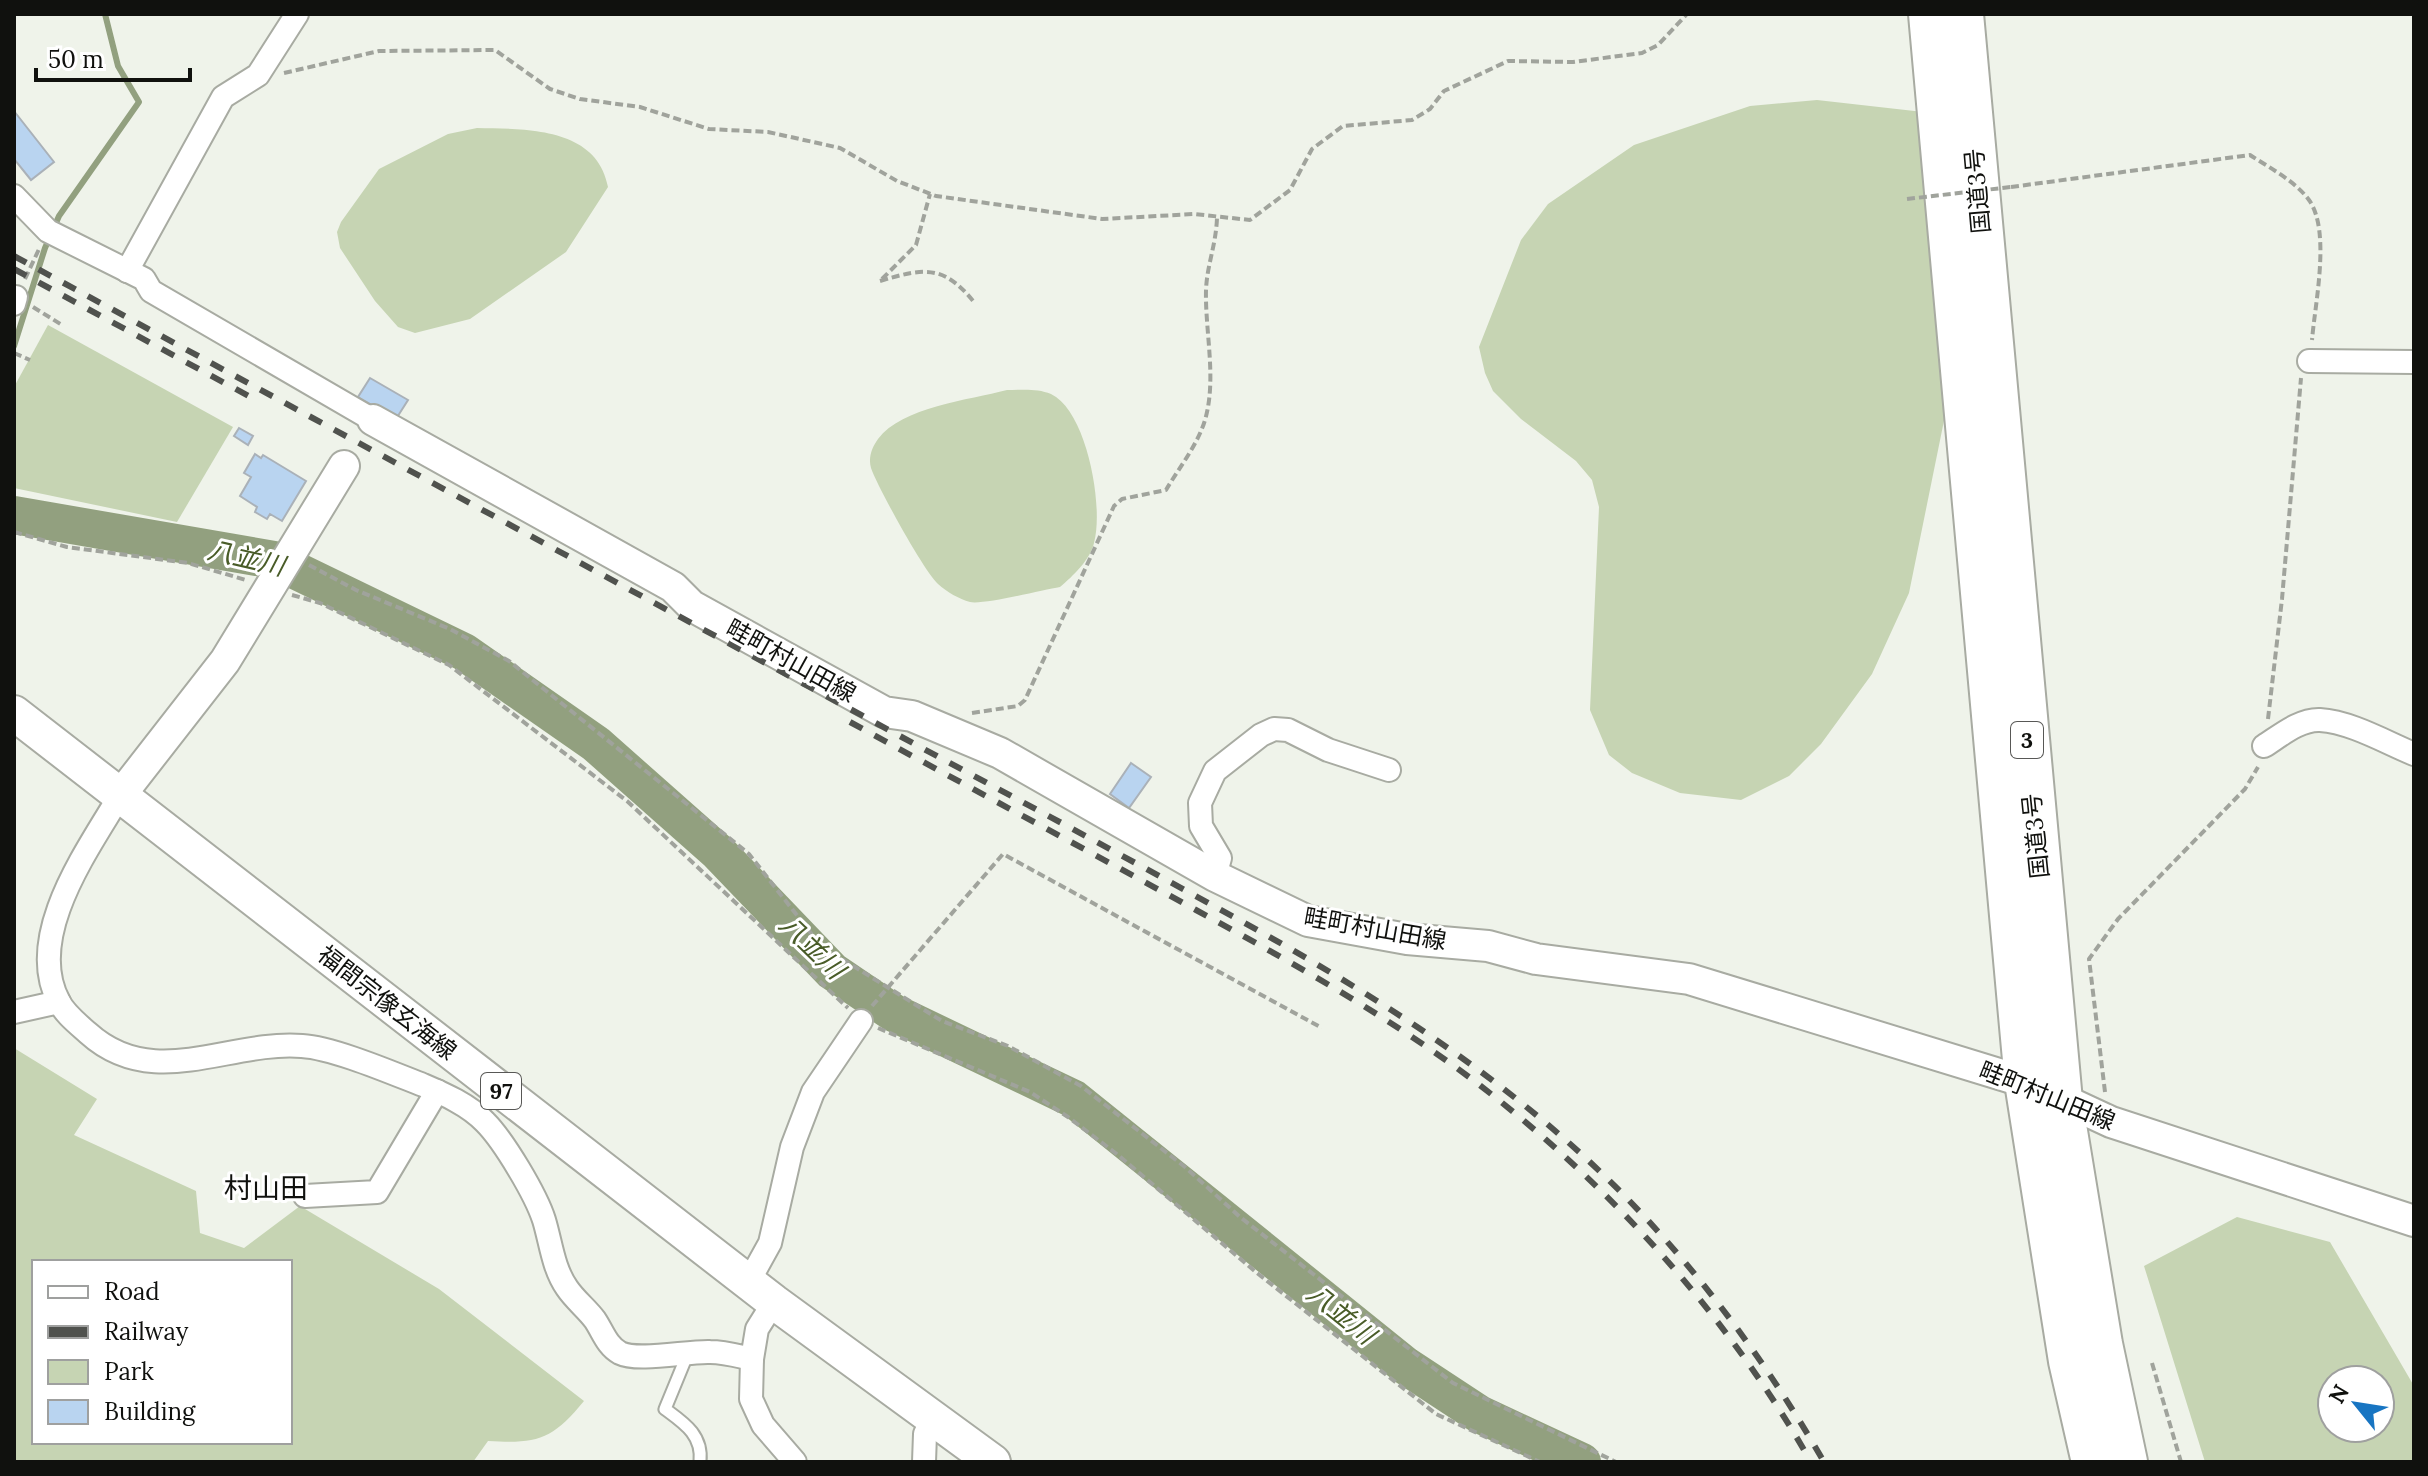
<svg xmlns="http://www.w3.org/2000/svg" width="2428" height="1476" font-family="Lora,'Noto Sans JP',serif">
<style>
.green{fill:#c6d4b3;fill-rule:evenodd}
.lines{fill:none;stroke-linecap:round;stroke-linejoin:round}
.stream{stroke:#92a07f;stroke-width:6}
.river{stroke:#92a07f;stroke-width:38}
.building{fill:#b9d4f0;stroke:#aab1b8;stroke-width:2}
.lane-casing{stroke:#a8aba2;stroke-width:15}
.street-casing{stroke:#a8aba2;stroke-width:26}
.secondary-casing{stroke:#a8aba2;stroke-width:34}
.primary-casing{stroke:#a8aba2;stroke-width:38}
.highway-casing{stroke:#a8aba2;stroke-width:44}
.path{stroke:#a0a39c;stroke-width:4;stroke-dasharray:8 4;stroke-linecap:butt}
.lane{stroke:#fff;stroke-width:11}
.street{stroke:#fff;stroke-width:22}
.secondary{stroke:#fff;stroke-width:30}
.primary{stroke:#fff;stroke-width:34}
.highway{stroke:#fff;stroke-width:40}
.rail{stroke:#50524e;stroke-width:6;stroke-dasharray:14 14;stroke-linecap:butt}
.path-bridge{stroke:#a0a39c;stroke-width:4;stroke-dasharray:8 4;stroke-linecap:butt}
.labels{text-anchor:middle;stroke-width:6;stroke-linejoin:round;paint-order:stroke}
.shield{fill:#fff;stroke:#585856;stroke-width:2}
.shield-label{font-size:22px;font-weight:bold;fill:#10110e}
.street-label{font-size:24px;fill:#10110e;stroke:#fff}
.water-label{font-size:26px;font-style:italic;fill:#495c28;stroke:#fff}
.quarter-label{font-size:28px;fill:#10110e;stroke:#fff}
</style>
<rect width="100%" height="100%" fill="#eff3ea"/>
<g class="green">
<path d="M1817,100L1941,114L1962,332L1909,593L1872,674L1821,744L1789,776L1741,800L1680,793L1632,773L1609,755L1590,710L1599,507L1592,480L1576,461L1521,419L1493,391L1485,373L1479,347L1521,240L1548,204L1634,145L1750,106Z"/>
<path d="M477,128C526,129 597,127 608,187L566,252L470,319L415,333L398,327L375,301L340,248L337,232L341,222L379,169L448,134Z"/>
<path d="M48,325L233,427L177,522L14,488V387Z"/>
<path d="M1007,390C1021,390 1037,388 1051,394C1087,411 1104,507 1094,543C1090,560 1073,576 1060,587C1042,590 983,605 970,602C959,599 947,592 938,584C924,571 878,488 871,468C868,458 872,447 878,439C902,407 969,400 1007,390Z"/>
<path d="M14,1048L97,1099L74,1135L196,1191L200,1233L244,1248L300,1206L439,1289L584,1401C552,1440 537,1444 488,1441L473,1462H14ZM34,1262H290V1442H34Z"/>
<path d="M2237,1217L2330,1242L2414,1386V1462H2205L2144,1266ZM2380,1380V1428H2332V1380Z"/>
</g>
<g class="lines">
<path class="stream" d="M14,346L45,248L59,216L139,102L118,66L105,14"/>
<path class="river" d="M14,515L274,560L464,652L596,744L718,852L832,971L894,1013L1074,1099L1406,1366L1479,1414L1582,1462"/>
</g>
<g class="building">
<path d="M14,111L54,162L31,180L14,159Z"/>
<path d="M370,378L408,400L396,419L358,397Z"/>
<path d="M239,428L253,436L248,445L234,436Z"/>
<path d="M255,454L261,458L263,455L306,481L282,521L270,514L267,519L255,512L257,507L240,496L251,477L244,473Z"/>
<path d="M1131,763L1151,777L1129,808L1110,794Z"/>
</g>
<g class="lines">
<g class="lane-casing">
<path id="lane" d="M688,1353L665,1409C684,1423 703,1435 700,1462"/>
</g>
<g class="street-casing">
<g id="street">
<path d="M14,196L48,231L144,279L151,291L373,420"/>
<path d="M127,271L223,97L258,75L297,14"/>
<path d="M14,304L16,297"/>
<path d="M2309,361L2414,362"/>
<path d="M2264,746C2280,736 2300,719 2320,720C2351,722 2385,742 2414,754"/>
<path d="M119,797C87,851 24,937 59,1002C65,1014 78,1024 88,1033C153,1092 229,1040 302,1046C334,1048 392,1073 423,1085C444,1094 469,1105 485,1122C504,1141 536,1195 544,1220C551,1243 553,1268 567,1288C575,1300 587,1309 595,1320C603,1332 607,1346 620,1353C638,1362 688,1351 710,1352C725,1352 738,1356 752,1359L757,1329L774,1302"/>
<path d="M1215,876L1220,858L1201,826L1200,803L1215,771L1261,735L1274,729L1288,730L1328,750L1389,770"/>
<path d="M14,1012L59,1002"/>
<path d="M305,1196L377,1192L437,1091"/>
<path d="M749,1281L770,1243L792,1147L813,1092L861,1021"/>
<path d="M752,1359L751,1399L763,1425L795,1462"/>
<path d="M924,1462L925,1434L932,1419"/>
</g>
</g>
<g class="secondary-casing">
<g id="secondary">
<path d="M373,420L673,587L692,606L884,712L912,716L1000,753L1215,876L1308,921L1407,939L1488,946L1536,959L1689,979L2025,1082L2111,1122L2414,1221"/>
<path d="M119,797L225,661L344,466"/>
</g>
</g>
<g class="primary-casing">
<path id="primary" d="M14,713L774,1302L993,1462"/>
</g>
<g class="highway-casing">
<g id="highway">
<path d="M1929,14L2025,1082L2069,1361L2092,1462"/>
<path d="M1963,14L2062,1101L2102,1344L2127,1462"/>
</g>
</g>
<g class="path">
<path d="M284,73L379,51L495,50L550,89L580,99L640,107L709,129L768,132L840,148L897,181L936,196L1102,219L1194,214L1250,220L1290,190L1312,149L1343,126L1412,120L1430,109L1444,91L1508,61L1573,62L1642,53L1658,45L1687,14"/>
<path d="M2011,187L2250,155C2270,168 2295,181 2309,200C2331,231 2315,303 2312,340"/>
<path d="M25,279L40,247"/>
<path d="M882,279L916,245L930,194"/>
<path d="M880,281C924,268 943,264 974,302"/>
<path d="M33,307L62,325"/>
<path d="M14,353L30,360"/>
<path d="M14,532L67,547L188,563L246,580"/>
<path d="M309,565L356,590L450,629L509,661L749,854L821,946L942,1021L1008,1046L1081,1086L1185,1167L1240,1217L1453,1383L1616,1462"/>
<path d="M292,595L320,603L449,665L627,801L848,1008"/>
<path d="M972,713L1018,706L1025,700L1114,506L1122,499L1166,490C1179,468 1198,444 1205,420C1217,379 1205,332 1206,290C1207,265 1216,245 1217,218"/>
<path d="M2268,719L2282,599L2301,378"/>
<path d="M872,1006L1003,854L1322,1028"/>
<path d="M878,1028L1030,1092L1068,1117L1118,1155L1257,1273L1436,1414L1540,1462"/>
<path d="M2105,1092L2089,959L2118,919L2245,789L2258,767"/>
<path d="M2152,1363L2181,1462"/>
</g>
<use href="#lane" class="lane"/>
<use href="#street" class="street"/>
<use href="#secondary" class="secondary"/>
<use href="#primary" class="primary"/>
<use href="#highway" class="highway"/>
<g class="rail">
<path d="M14,256C290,406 566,555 841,704C958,768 1076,830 1192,894C1319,963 1443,1035 1553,1129C1662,1222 1753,1338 1824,1462"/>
<path d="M14,269L256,400"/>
<path d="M850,722C965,785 1081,847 1196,910C1289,961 1383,1013 1469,1077C1603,1178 1723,1309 1807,1455"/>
</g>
<path class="path-bridge" d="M1907,199L2011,187"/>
</g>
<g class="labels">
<g class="shield">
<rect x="2011" y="722" width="32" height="36" rx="6"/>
<rect x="481" y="1073" width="40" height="36" rx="6"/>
</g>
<g class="shield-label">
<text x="2027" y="748">3</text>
<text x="501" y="1099">97</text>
</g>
<g class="street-label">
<text transform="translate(1978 191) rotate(-95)" y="8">国道3号</text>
<text transform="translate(791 661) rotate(29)" y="8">畦町村山田線</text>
<text transform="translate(2036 836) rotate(-96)" y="8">国道3号</text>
<text transform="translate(1375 929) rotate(10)" y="8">畦町村山田線</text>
<text transform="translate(387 1003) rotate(38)" y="8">福間宗像玄海線</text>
<text transform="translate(2047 1096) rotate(22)" y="8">畦町村山田線</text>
</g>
<g class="water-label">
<text transform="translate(246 558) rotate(13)" y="9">八並川</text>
<text transform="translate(812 947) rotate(44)" y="9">八並川</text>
<text transform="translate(1341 1314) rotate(39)" y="9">八並川</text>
</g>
<g class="quarter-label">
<text x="266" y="1198">村山田</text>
</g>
</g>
<rect width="2428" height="1476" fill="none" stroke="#10110e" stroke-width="32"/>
<rect x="32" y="1260" width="260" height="184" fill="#ffffff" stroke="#9fa09f" stroke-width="2"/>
<rect x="48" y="1286" width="40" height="12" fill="#ffffff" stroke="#9fa09f" stroke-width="2"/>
<text x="104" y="1300" font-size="24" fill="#10110e">Road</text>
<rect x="48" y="1326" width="40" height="12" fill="#50524e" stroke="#9fa09f" stroke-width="2"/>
<text x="104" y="1340" font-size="24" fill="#10110e">Railway</text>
<rect x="48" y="1360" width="40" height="24" fill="#c6d4b3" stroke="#9fa09f" stroke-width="2"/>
<text x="104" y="1380" font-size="24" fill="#10110e">Park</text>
<rect x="48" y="1400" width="40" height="24" fill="#b9d4f0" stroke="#9fa09f" stroke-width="2"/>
<text x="104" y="1420" font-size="24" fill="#10110e">Building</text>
<g transform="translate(2356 1404) rotate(300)"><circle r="38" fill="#ffffff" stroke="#9fa09f" stroke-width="2"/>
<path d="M0-6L14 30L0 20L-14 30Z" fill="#1875c2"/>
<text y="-12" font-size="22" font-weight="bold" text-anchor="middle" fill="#10110e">N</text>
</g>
<path d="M36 68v12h154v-12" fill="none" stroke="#10110e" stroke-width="4"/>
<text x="48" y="68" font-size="24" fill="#10110e" stroke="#ffffff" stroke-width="6" paint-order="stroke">50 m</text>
</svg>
